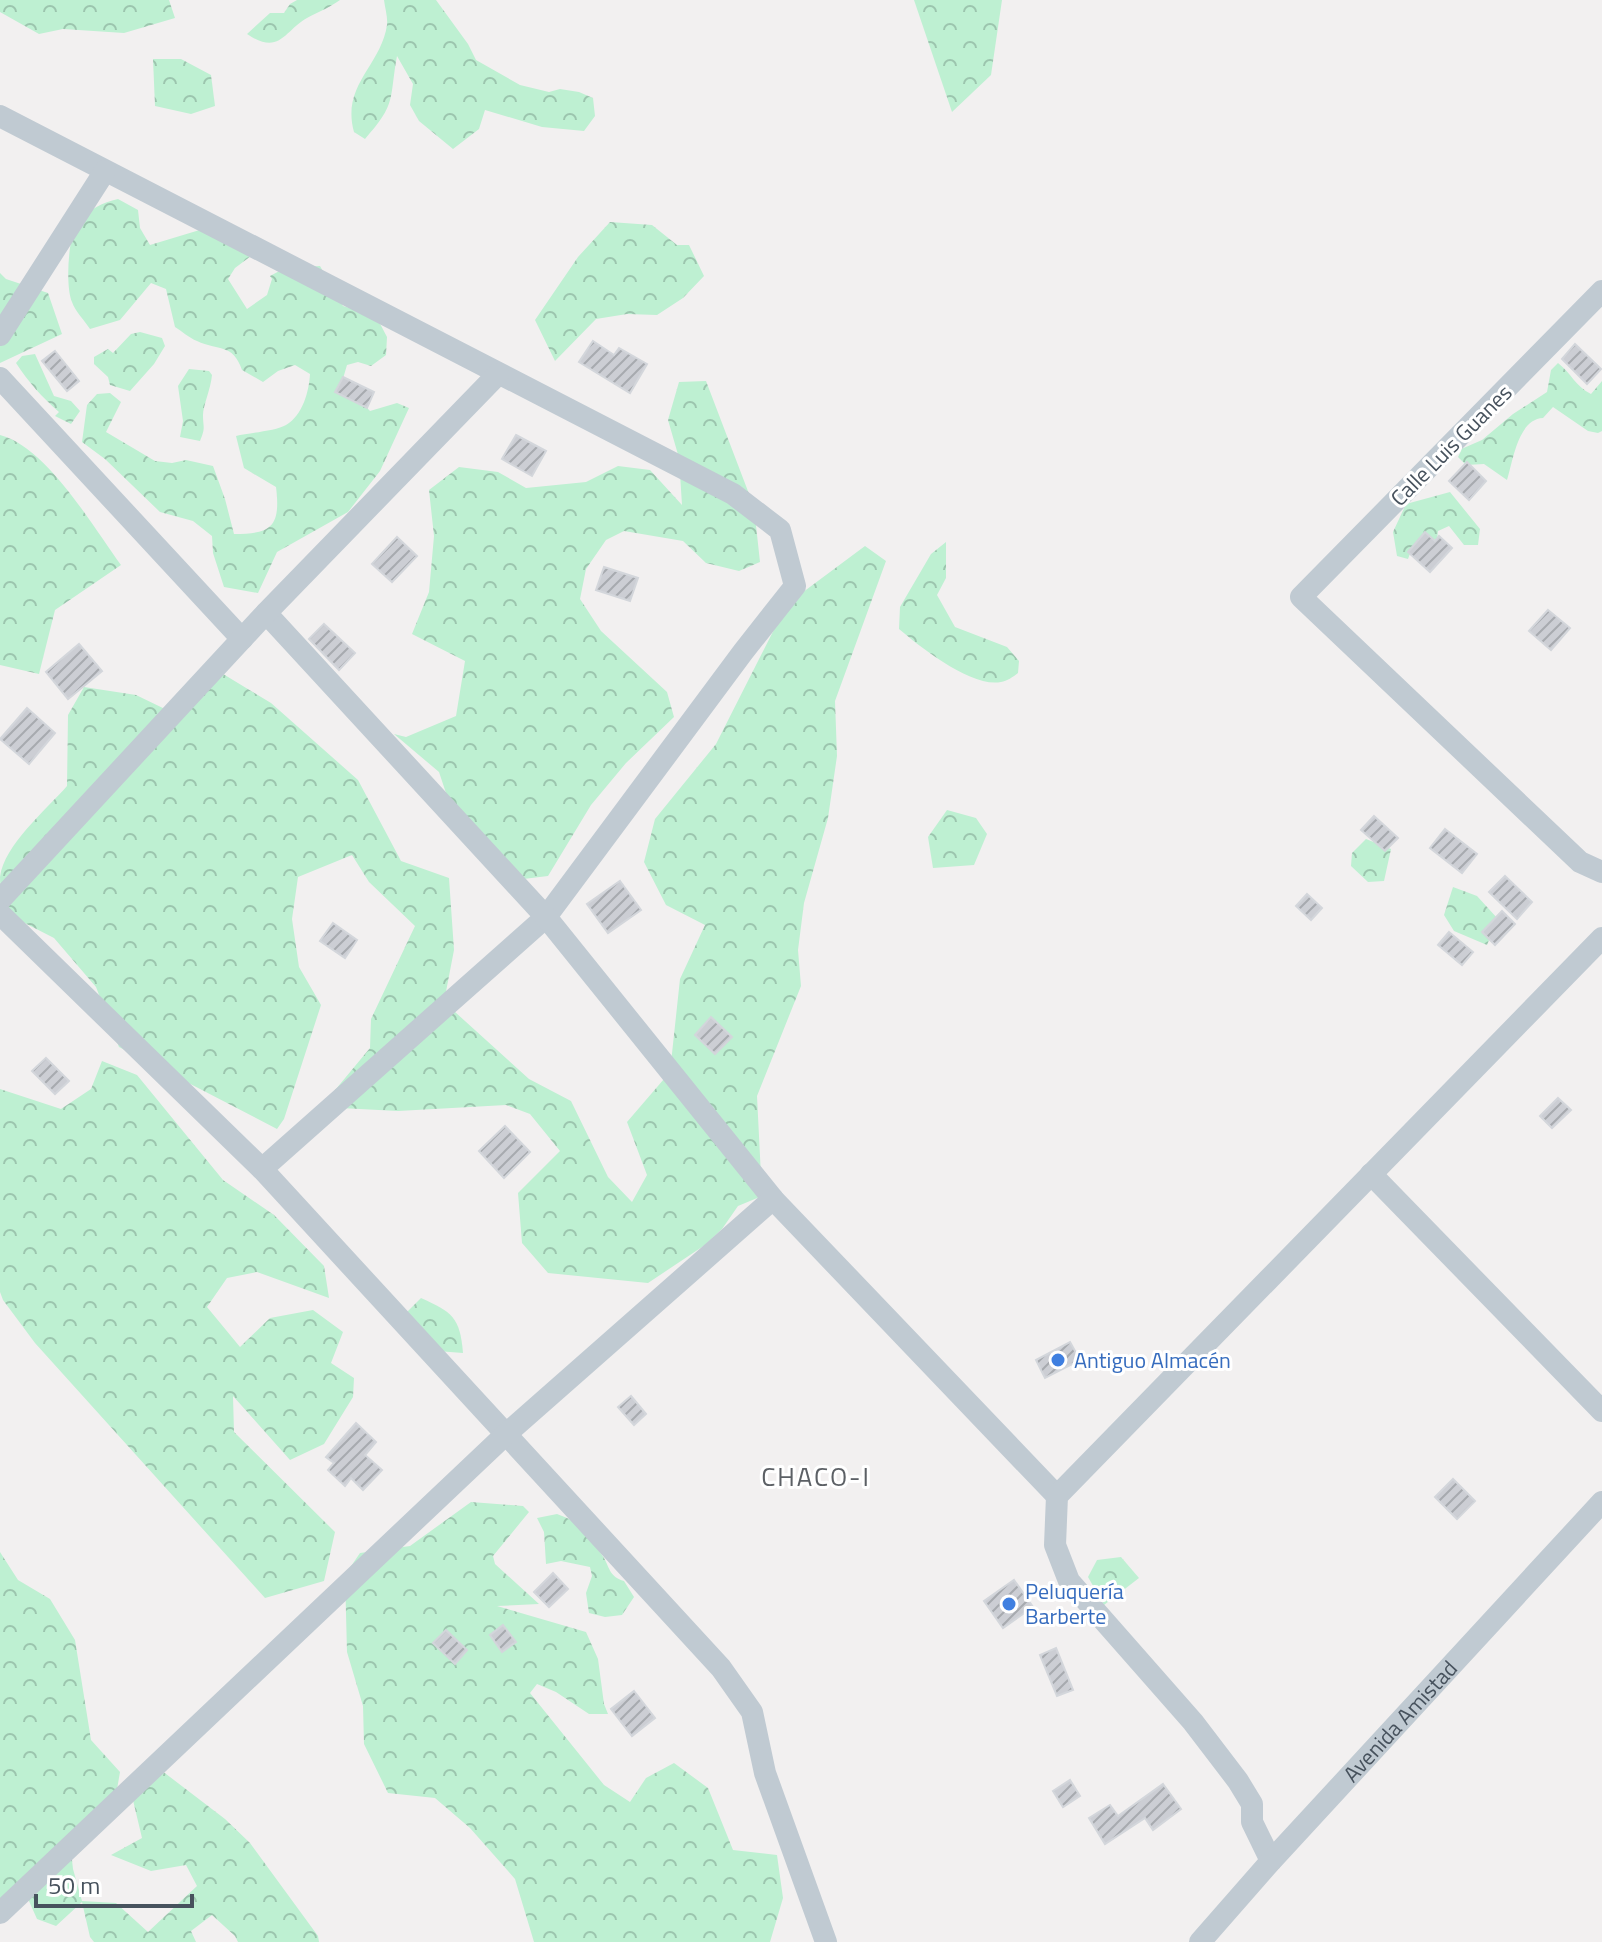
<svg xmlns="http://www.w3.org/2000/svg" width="1602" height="1942" font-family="'Titillium Web',sans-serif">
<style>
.forest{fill:url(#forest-crowns)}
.building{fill:url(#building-hatch);stroke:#d3d6db;stroke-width:2}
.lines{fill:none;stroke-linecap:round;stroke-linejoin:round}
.street{stroke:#c0cad2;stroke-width:22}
.shop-dot{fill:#3f7fe0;stroke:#fff;stroke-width:3}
.labels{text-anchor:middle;stroke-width:6;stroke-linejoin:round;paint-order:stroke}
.street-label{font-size:22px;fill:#47525d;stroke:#fff}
.shop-label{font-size:22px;fill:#366cbe;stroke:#fff;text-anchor:start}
.quarter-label{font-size:26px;letter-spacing:2px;fill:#5c6065;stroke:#fff}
</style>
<defs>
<pattern id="forest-crowns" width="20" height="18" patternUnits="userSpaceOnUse" patternTransform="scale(2)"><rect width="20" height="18" fill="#bef0d2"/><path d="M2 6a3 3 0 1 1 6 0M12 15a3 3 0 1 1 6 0" fill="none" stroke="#9cc5ae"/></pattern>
<pattern id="building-hatch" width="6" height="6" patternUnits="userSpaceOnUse" patternTransform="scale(2)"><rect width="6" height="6" fill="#ccced4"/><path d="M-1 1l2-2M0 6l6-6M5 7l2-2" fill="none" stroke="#a7aaaf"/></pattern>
</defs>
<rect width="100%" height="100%" fill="#f2f0f0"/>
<g class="forest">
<path d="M0,0H169L175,18L124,33L63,29L39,34L0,12Z"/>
<path d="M297,0H340C329,8 318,12 307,18C284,31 280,56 247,34L270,13H284L290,4Z"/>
<path d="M384,0H436L468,44L476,60L520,85L549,92L560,89L579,92L593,98L595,116L584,131L542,127L485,110L479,129L453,149L419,121L410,105L413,84L397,56C389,100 397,103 365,139L354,132C341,85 381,66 387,25C388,18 385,8 384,0Z"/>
<path d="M914,0H1002L991,75L952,112Z"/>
<path d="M153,59H181L211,75L215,106L191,114L155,106Z"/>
<path d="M118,199L138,210L140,228L150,245L203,229L251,256L235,268L228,279L247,309L267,295L272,279L270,276L285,268L320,266L343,306L376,316L387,337L386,355L371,366L358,362L347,365L342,382L370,411L397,403L409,408L380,471L348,512L277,552L258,593L224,587L213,553L212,536L193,521L160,512L105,459L82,442L87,405L97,394L110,393L121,402L106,432L155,461L172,463L186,460L213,466L225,499L234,534C271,534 281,527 276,487L244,468L236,436C248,433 276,431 286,425C303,415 309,391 310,374L295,365L278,371L263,382L242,370C233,343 218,351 197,341C189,338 182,331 175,327L166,289L151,283L120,320L90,329C85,321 75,311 72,302C65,286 68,233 79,221C91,208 102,203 118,199Z"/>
<path d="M610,222L652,225L677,245H689L704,276L683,298L657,315L627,314L596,319L555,361L535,320L578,257Z"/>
<path d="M0,273L6,279L48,293L62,334L0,363Z"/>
<path d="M140,332L162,338L165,346L154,364L130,391L110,385L108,377L94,364V357L108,349L113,353L131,334Z"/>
<path d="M35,354L54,396L71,401L80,411L71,424L55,416L59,412C42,397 29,383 16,363L22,356Z"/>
<path d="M1558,363C1571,373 1576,387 1591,394L1602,381V431L1598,433L1588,431L1553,407L1543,418C1518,419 1513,461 1507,480L1484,464L1466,465L1458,457L1461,451L1459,450L1482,440L1513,414L1547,392L1551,370Z"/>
<path d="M189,369L209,371L212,375C211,388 203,406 203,415C203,428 206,427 200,441L180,437L183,421L178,386Z"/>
<path d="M706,381L754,507L760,562L739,571L706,563L683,541L624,531L606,540L586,569L580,599L601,631L667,692L674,717L626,763L591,805L548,876L515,880L450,805L439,772L394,734L406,737L456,716L465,661L412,634L429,592L434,536L429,490L459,467L498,472L526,488L586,482L618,466L650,470L682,505L679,458L668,420L679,382Z"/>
<path d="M0,435C47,447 93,527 121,565L55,610L39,674L0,665Z"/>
<path d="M1450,492L1480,529L1478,545H1464L1449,526L1438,531L1437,540L1424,538L1412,548L1408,559L1397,556L1393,532L1406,504Z"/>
<path d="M946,542V578L937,595L955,627L1007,647L1019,661L1018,673C1013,677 1007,681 1001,682C972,688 920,647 899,629L900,607L931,554Z"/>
<path d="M865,546L886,561L835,701L837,756L828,818L804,903L798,950L801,986L757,1096L762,1196L738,1206L722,1229L705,1245L648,1283L548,1273L522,1243L518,1193L560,1151L530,1114L506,1105L398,1111L321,1107L370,1048L371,1019L415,926L369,882L352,855L298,877L292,919L299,967L321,1005L284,1119L277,1129L119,1047L96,987L54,938L7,914C3,902 0,890 0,877C4,845 46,810 67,786L68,715L84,687L136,695L167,710L210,666L271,703L358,780L401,861L449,878L454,950L444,1002L529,1079L571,1101L608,1177L632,1202L647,1175L627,1122L670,1072L680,979L705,925L666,905L644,862L655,819L716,744L787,604Z"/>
<path d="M947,810L976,818L987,834L974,865L933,868L928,837Z"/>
<path d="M1366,839L1391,849L1384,881L1368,882L1351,866L1352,853Z"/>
<path d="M1453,887L1477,896L1498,919L1487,945L1454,931L1444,915Z"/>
<path d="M102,1061L137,1075L223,1180L274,1215L324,1266L329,1298L257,1272L227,1278L207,1307L240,1347L270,1318L313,1310L343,1332L331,1363L354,1378L353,1397L324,1444L290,1460L233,1396L234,1432L335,1532L324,1581L265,1598L35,1343L3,1300L0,1292V1089L61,1109L91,1089Z"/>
<path d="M421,1298C452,1312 460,1317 463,1353L437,1351L404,1315Z"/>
<path d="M471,1502L523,1506L529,1512L493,1556L495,1564L539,1604L497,1606L586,1632L598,1659L604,1704L608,1714H589L556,1692L537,1684L530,1693L604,1785L630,1802L646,1778L674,1763L708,1788L733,1850L777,1855L783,1898L770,1942H534L515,1879L470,1828L435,1798L388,1793L364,1744L363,1706L347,1652L345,1575L360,1553L410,1546Z"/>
<path d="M557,1514C561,1516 566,1517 569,1519C576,1523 600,1551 604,1558C610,1569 610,1577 624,1581L634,1597L622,1615L605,1617L589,1613L586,1593L592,1576L590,1567L561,1561L546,1564L544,1532L537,1518Z"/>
<path d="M0,1552L18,1580L50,1599L75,1640L91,1740L120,1772L115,1801L70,1842L73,1869L82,1901L116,1903L148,1932L197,1886L186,1865L151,1871L111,1855L142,1838L132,1796L153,1764L225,1819L250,1843L318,1936L319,1942H238L235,1936L212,1915L191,1931L196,1942H94L90,1937L82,1902L56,1926L37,1919L25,1892L0,1911Z"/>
<path d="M1121,1557L1139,1578L1104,1605L1088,1577L1097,1560Z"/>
</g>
<g class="building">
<path d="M593,341L614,355L619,348L647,364L630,393L579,362Z"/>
<path d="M1575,344L1601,369L1587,384L1562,359Z"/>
<path d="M55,351L79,381L67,391L42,361Z"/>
<path d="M343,377L374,392L367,408L335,392Z"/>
<path d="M516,435L546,451L532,476L502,459Z"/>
<path d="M1467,462L1486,481L1469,500L1449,481Z"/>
<path d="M1425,532L1435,541L1439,536L1452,548L1430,572L1408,552Z"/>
<path d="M397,537L417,556L392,582L372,564Z"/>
<path d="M604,567L638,578L630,601L596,590Z"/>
<path d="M1548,610L1570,628L1551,650L1529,631Z"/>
<path d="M324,624L355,653L339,670L309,639Z"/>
<path d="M79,644L102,671L68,699L46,672Z"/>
<path d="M27,708L55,733L29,764L0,739Z"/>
<path d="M1374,816L1398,838L1385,851L1361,830Z"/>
<path d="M1445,829L1477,854L1462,873L1430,848Z"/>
<path d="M1505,876L1532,902L1517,919L1489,892Z"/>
<path d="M620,881L641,910L608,933L587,904Z"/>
<path d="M1307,894L1322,908L1311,920L1296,906Z"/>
<path d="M1502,911L1515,924L1495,945L1482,932Z"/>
<path d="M333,923L357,940L345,958L320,941Z"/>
<path d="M1449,932L1473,952L1462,965L1438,945Z"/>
<path d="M711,1017L732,1037L715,1054L695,1035Z"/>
<path d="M46,1058L69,1081L55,1094L32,1071Z"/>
<path d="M1558,1098L1571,1110L1552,1128L1540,1116Z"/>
<path d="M505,1126L530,1152L504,1178L479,1151Z"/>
<path d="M1070,1342L1080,1360L1045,1378L1036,1360Z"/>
<path d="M631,1396L646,1414L634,1425L618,1407Z"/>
<path d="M356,1423L376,1442L365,1455L382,1470L363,1490L351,1478L345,1486L328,1470L334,1463L326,1457Z"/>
<path d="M1453,1479L1475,1501L1457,1519L1435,1497Z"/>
<path d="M553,1573L568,1589L549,1607L534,1592Z"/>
<path d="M1014,1580L1033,1607L1003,1628L984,1601Z"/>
<path d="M503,1625L516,1642L502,1652L490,1635Z"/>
<path d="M446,1630L467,1650L455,1664L433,1643Z"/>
<path d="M1056,1648L1073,1690L1057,1696L1040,1655Z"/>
<path d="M634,1691L655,1718L632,1736L611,1709Z"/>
<path d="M1070,1780L1080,1796L1063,1807L1053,1791Z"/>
<path d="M1163,1784L1181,1809L1153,1830L1145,1818L1105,1844L1089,1818L1110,1805L1118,1816Z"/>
</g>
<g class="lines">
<g class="street">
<path d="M0,116L733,494L780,530L795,586L743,652L546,917L262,1169"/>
<path d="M1602,291L1301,597L1580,862L1602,872"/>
<path d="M0,335L105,171"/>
<path d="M0,378L242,639"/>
<path d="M266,613L546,917L773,1199L1057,1496"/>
<path d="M0,900L266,613L498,374"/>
<path d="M0,914L262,1169L721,1668L752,1712L765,1773L826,1942"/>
<path d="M1371,1174L1602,1411"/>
<path d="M1271,1861L1252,1822V1804L1238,1781L1193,1722L1069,1581L1055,1545L1057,1496L1602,938"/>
<path d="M0,1913L505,1435L773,1199"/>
<path id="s1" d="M1200,1942L1271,1861L1602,1502"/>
</g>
</g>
<g class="shop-dot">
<circle cx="1058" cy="1360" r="8"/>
<circle cx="1009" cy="1604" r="8"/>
</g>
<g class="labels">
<g class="street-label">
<text transform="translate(1451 445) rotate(-45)" y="8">Calle Luis Guanes</text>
<text dy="8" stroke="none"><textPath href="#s1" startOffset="298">Avenida Amistad</textPath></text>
</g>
<g class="shop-label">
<text x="1074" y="1368">Antiguo Almacén</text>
<text x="1025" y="1599">Peluquería<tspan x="1025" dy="25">Barberte</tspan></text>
</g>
<g class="quarter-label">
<text x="816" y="1486">CHACO-I</text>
</g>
</g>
<path d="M36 1894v12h156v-12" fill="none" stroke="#47525d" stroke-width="4"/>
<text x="48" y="1894" font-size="24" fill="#47525d" stroke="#ffffff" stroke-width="6" paint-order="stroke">50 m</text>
</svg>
